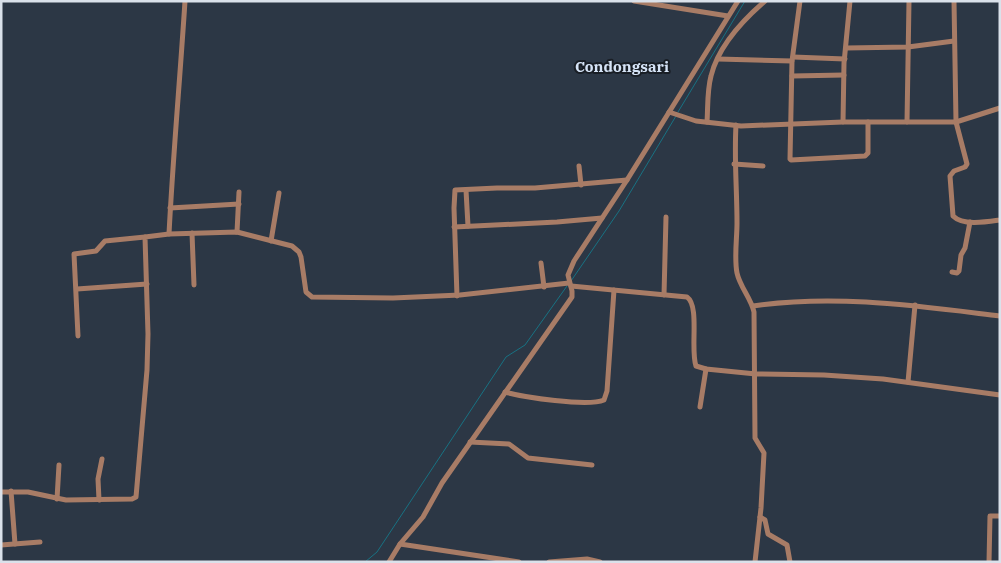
<svg xmlns="http://www.w3.org/2000/svg" width="1001" height="563" font-family="'IBM Plex Serif',serif">
<style>
.lines{fill:none;stroke-linecap:round;stroke-linejoin:round}
.stream{stroke:#187283;stroke-width:1}
.minor{stroke:#a87c66;stroke-width:5}
.labels{text-anchor:middle;stroke-width:4;stroke-linejoin:round;paint-order:stroke}
.quarter-label{font-size:15px;font-weight:bold;fill:#d5e3f6;stroke:#191e25}
</style>
<rect width="100%" height="100%" fill="#2c3745"/>
<g class="lines">
<g class="stream">
<path d="M678,112L745,1"/>
<path d="M571,281L619,211L676,116"/>
<path d="M365,562L377,552L506,357L525,345L567,286"/>
</g>
<g class="minor">
<path d="M634,1L728,16"/>
<path d="M800,1L792,61L790,159L791,160L865,156L868,153V122"/>
<path d="M954,1L956,122L967,164L965,167L954,171L950,176L953,216C963,226 986,222 1000,220"/>
<path d="M846,48L908,47L954,41"/>
<path d="M793,57L845,59"/>
<path d="M718,59L792,61"/>
<path d="M792,76L844,75"/>
<path d="M669,112L696,121L741,126L843,122H956L1000,108"/>
<path d="M707,122C708,107 707,91 711,76C718,47 743,20 765,1"/>
<path d="M843,122L844,63L850,1"/>
<path d="M907,122L909,1"/>
<path d="M736,125C734,159 737,189 737,223C737,239 734,258 737,273C740,287 751,298 754,312L755,438L764,453L761,508L755,562"/>
<path d="M734,164L763,166"/>
<path d="M579,166L581,185"/>
<path d="M466,190L468,226"/>
<path d="M170,208L239,204"/>
<path d="M454,227L557,222L602,218"/>
<path d="M237,232L239,192"/>
<path d="M192,233L194,285"/>
<path d="M169,234C173,156 180,79 185,1"/>
<path d="M271,241L279,193"/>
<path d="M541,263L544,287"/>
<path d="M952,272L957,273L959,271L961,255L965,248L970,222"/>
<path d="M571,286L687,297C700,306 690,350 696,366L706,369L756,374L824,375L883,379L1000,395"/>
<path d="M77,289L147,284"/>
<path d="M664,295L666,217"/>
<path d="M457,296L454,208L455,190L497,188H535L627,180"/>
<path d="M753,306C836,294 917,306 1000,316"/>
<path d="M78,336L74,254L96,251L105,241L145,237"/>
<path d="M908,382L915,305"/>
<path d="M505,392C523,397 587,407 604,400L607,391L614,290"/>
<path d="M700,407L706,369"/>
<path d="M470,442L509,444L528,458L592,465"/>
<path d="M11,491L15,544"/>
<path d="M1,492H28L66,500L132,499L136,497L147,370L148,334L145,237L169,234L237,232L292,246L299,252L301,257L306,292L312,297L393,298L460,295L569,283"/>
<path d="M57,499L59,465"/>
<path d="M99,500L98,479L102,459"/>
<path d="M760,517L765,520L768,534L787,545L790,562"/>
<path d="M400,544L519,562"/>
<path d="M1,545L40,542"/>
<path d="M389,562L400,544L423,517L442,483L572,297V291L568,275L574,261L627,180L738,1"/>
<path d="M549,562L587,559L600,562"/>
<path d="M989,562L990,516H1000"/>
</g>
</g>
<g class="labels">
<g class="quarter-label">
<text x="622" y="72">Condongsari</text>
</g>
</g>
<rect width="1001" height="563" fill="none" stroke="#dae1ea" stroke-width="5"/>
</svg>
